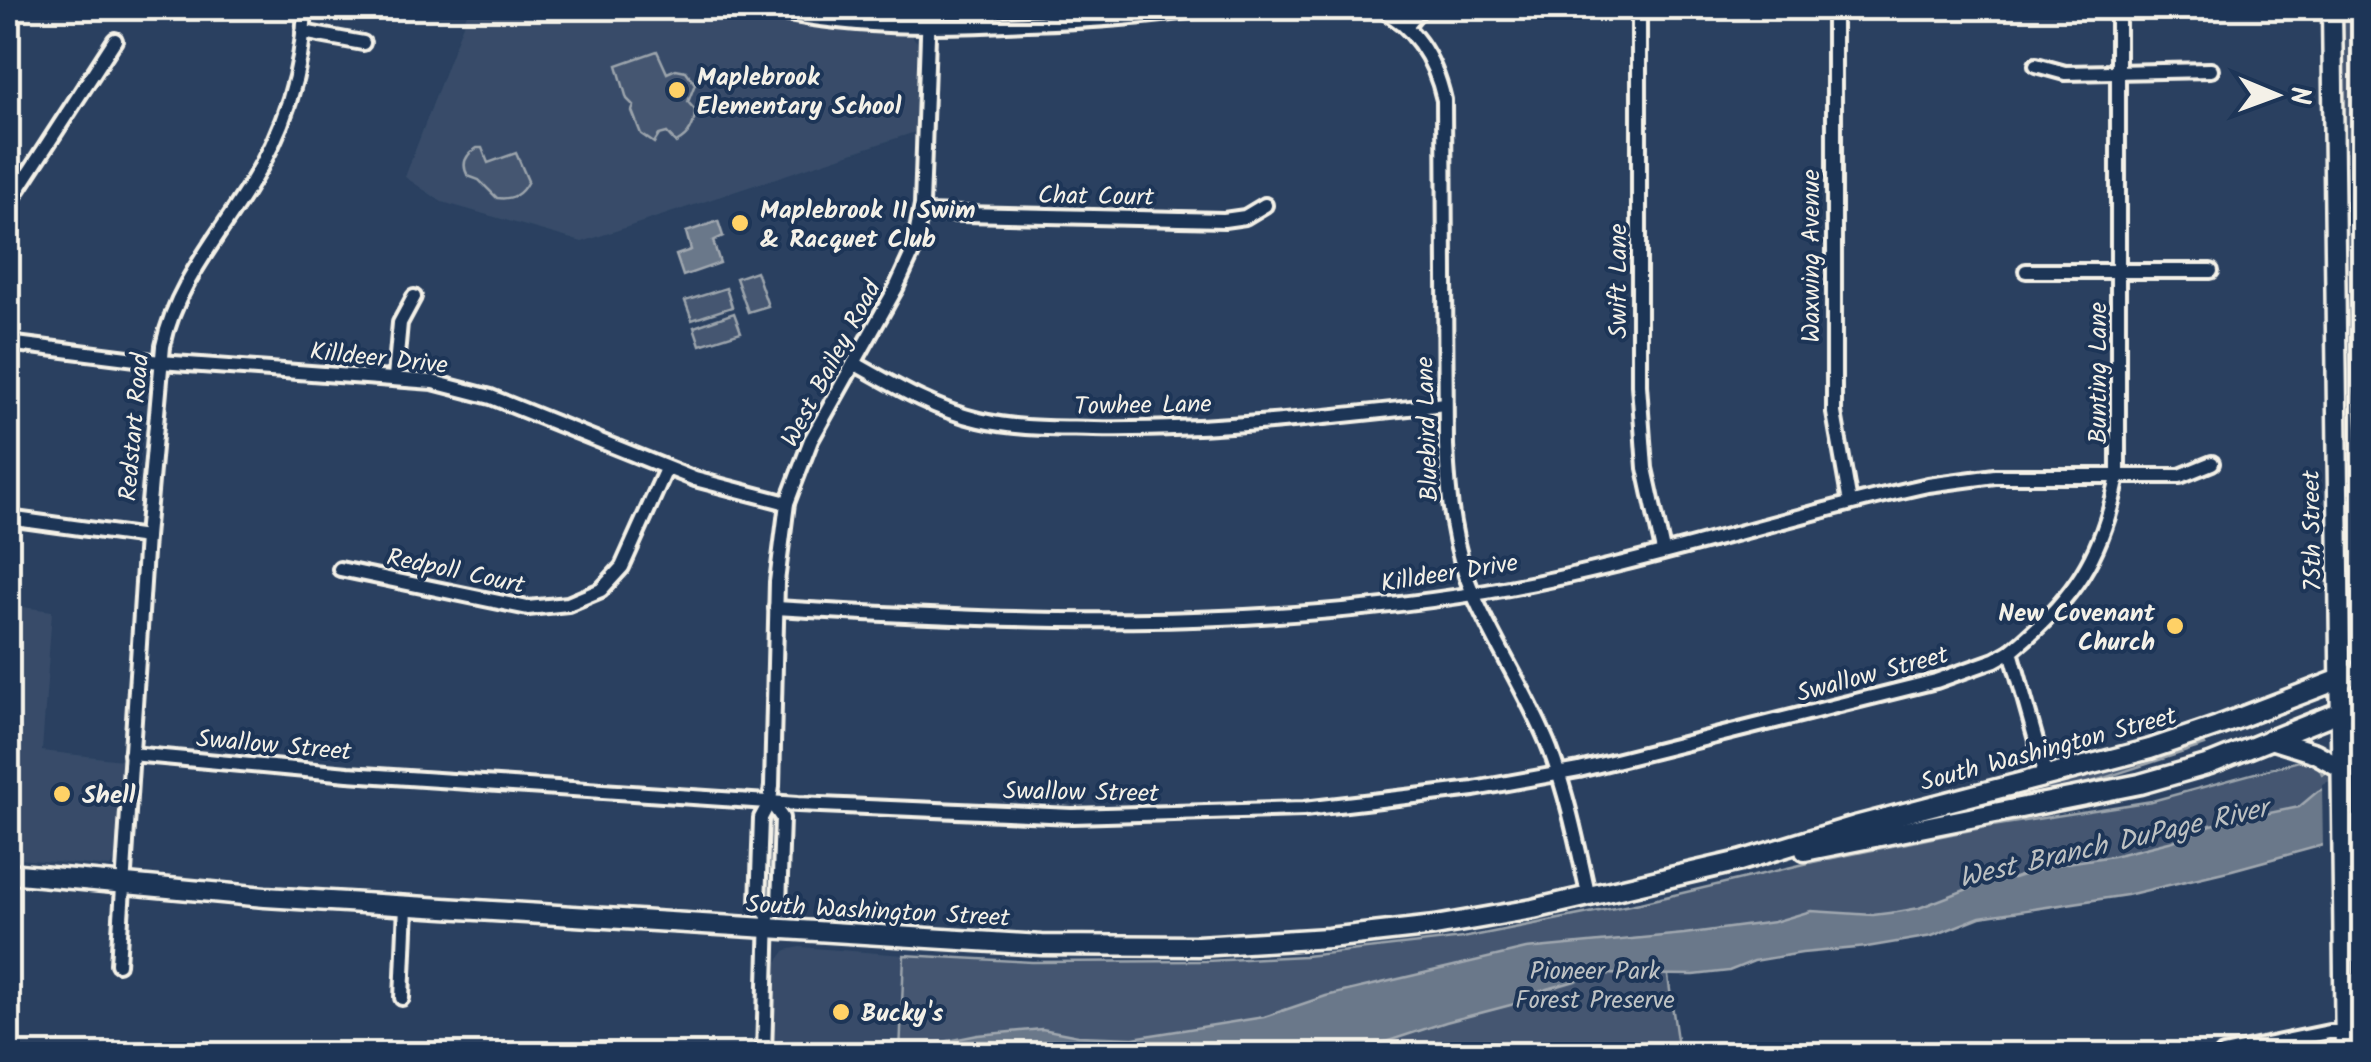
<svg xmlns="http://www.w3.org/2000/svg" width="2371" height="1062" font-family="Kalam,sans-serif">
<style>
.built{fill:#374c69}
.green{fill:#445771;stroke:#9ca4ac;stroke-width:2.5}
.water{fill:#6a788a;stroke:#a1a8b0;stroke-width:2.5}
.pier{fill:#2a4060}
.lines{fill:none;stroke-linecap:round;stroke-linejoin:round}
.street-casing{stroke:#f4f1e8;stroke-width:20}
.secondary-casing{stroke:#f4f1e8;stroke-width:25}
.street{stroke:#1d3557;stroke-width:12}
.secondary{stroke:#1d3557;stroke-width:18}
.poi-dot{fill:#ffd166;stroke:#1d3557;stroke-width:4}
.labels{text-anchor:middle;stroke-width:8;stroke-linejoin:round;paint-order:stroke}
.poi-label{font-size:25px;font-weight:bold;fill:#f4f1e8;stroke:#1d3557;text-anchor:start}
.street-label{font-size:25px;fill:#f4f1e8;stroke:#1d3557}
.park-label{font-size:25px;fill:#bfc3c4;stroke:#1d3557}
.water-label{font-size:28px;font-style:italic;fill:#bdc1c2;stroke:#1d3557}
</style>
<rect width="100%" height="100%" fill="#2a4060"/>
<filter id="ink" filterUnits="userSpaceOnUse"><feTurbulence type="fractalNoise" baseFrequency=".01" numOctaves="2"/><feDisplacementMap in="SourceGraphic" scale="20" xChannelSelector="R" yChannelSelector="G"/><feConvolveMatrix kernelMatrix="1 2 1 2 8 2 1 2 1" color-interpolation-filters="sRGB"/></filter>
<g filter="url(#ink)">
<g class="built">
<path d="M469,8H733L811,27L912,36L917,42L915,132L582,242L442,202L405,177Z"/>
<path d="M8,605L52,611L42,751L122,760L116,859L110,867L8,858Z"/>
<path d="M800,947L904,955L901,1050L884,1054H773L777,962L786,950Z"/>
</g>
<g class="green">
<path d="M2341,8H2357L2363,621L2359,452L2344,255Z"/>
<path d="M657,51L667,73L676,69L686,71L695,84L688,102L695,110C695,125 690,136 676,143L667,133L659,135L654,143L641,134L632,111L634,106L627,99L617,65Z"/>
<path d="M477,148H482L488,163L516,153L528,181C521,195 512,200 497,198L479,180L468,176C461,164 465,155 477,148Z"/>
<path d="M756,271L768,306L748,312L736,278Z"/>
<path d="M726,288L732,307L692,320L685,301Z"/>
<path d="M734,313L741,332L700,345L694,327Z"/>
<path d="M2204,743L2205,745L2046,797L1907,826L1905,821L2141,762Z"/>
<path d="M2363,759V802L1927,922L1665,955L1679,1054H900L904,955L1032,962L1206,961L1305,956L1463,938L1640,903L1813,862L1986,827L2152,801L2299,761L2318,765L2322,774Z"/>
<path d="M772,821L777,825L774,901L769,904L764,901L767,823Z"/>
<path d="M2355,866L2363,971V1054H2355L2351,868Z"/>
</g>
<g class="water">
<path d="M718,221L723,236L713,241L720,263L683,276L676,255L691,250L686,232Z"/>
<path d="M2363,774V827L2323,845L2232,870L2127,895L1980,917L1932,936L1867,947L1802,953L1754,961L1729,971L1694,975L1599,974L1541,991L1522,1002L1446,1022L1349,1054H884L978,1035L1042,1029L1078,1036L1133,1038L1264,1017L1326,996L1526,949L1684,934L1774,922L1811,911L1873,915L1897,912L1919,908L1988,881L2014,878L2054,865L2113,856L2173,841L2211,825L2299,807L2318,791Z"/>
</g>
<path class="pier" d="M2364,769V832L2323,850L2322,784Z"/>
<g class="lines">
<g class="street-casing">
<g id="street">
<path d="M760,8C849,29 936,28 1027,23C1089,21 1149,17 1210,8"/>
<path d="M1378,8C1416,26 1435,60 1444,100L1446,445C1448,496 1453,549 1474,596C1497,648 1529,696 1550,749C1568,797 1578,848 1589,898"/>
<path d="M1639,8V385L1645,468L1663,551"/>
<path d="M1834,8V413L1850,503"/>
<path d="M1406,26L1421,8"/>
<path d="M303,32L363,43"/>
<path d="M2036,65L2065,73L2211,70"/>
<path d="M8,205L115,40"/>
<path d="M921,213L1224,220L1245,217L1265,205"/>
<path d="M2026,271H2211"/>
<path d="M8,343L160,362L433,382L491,397L695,479L787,503"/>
<path d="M854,363C895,386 933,409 979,420C1016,429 1055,428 1094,429C1211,431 1329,417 1445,404"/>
<path d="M395,377L400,323L414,297"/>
<path d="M8,518L146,537"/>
<path d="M340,569L528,608L568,604L601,590L622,567L666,469"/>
<path d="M776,608C1019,623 1245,631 1486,592C1636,567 1781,517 1928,485L1995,476H2180L2212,463"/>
<path d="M131,754L348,774L798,804L1072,816L1304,809L1474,789L1579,770L1936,681L1995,660L2011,651"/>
<path d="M2046,776L2011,651C2073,600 2103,556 2118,476V8"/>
<path d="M768,915L758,905L761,818L770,801L772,786L777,582L787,503L811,440L896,288L913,251L922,205L929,8"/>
<path d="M118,964L146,537L163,346C175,287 216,240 247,190C283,134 303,74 305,8"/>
<path d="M402,998L406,906"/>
<path d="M764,1054L768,915L779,906L782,818L770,801"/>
<path d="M2223,1054L2329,1032H2344"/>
</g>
</g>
<g class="secondary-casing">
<g id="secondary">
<path d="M2332,8L2345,1054"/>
<path d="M2270,739L2315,753L2340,767"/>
<path d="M1805,851L2140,784L2210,764L2364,702"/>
<path d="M8,873L265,897L1042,945L1198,946L1328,938L1435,926L1533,909L1740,861L1855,826L2150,749L2218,726L2364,670"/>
</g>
</g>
<use href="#street" class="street"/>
<use href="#secondary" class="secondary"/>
</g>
</g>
<g class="poi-dot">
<circle cx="677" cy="90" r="10"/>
<circle cx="740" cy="223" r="10"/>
<circle cx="2175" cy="626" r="10"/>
<circle cx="62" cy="794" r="10"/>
<circle cx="841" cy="1012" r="10"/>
</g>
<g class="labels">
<g class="poi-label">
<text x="697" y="85">Maplebrook<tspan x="697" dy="29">Elementary School</tspan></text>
<text x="760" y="218">Maplebrook II Swim<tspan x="760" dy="29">&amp; Racquet Club</tspan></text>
<text x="2155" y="621" text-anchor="end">New Covenant<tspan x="2155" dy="29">Church</tspan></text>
<text x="82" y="803">Shell</text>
<text x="861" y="1021">Bucky's</text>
</g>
<g class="street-label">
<text transform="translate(1096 195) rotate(1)" y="9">Chat Court</text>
<text transform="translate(1810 256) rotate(-90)" y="9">Waxwing Avenue</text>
<text transform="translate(1617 281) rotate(-90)" y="9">Swift Lane</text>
<text transform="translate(379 357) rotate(6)" y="9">Killdeer Drive</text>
<text transform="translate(830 363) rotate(-62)" y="9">West Bailey Road</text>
<text transform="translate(2097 373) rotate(-90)" y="9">Bunting Lane</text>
<text transform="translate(1143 404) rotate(-1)" y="9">Towhee Lane</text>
<text transform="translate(133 427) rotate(-85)" y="9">Redstart Road</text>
<text transform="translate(1426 429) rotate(-92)" y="9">Bluebird Lane</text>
<text transform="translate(2311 531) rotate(-91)" y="9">75th Street</text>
<text transform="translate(456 570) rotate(12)" y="9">Redpoll Court</text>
<text transform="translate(1449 572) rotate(-9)" y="9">Killdeer Drive</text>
<text transform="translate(1872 673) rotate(-15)" y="9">Swallow Street</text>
<text transform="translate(274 744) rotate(5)" y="9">Swallow Street</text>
<text transform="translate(2048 748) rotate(-15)" y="9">South Washington Street</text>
<text transform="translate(1081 791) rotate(1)" y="9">Swallow Street</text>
<text transform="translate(878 910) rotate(3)" y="9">South Washington Street</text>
</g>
<g class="park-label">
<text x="1595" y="979">Pioneer Park<tspan x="1595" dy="29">Forest Preserve</tspan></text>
</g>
<g class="water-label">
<text transform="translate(2113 842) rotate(-13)" y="10">West Branch DuPage River</text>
</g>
</g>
<rect width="2371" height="1062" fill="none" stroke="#1d3557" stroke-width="40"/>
<rect x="20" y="20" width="2331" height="1022" fill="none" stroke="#f4f1e8" stroke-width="4" filter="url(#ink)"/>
<g transform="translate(2276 95) rotate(91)" stroke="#1d3557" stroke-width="8" paint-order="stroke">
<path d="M0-8L18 38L0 25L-18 38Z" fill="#f4f1e8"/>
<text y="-15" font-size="28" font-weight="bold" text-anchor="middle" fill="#f4f1e8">N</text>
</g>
</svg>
